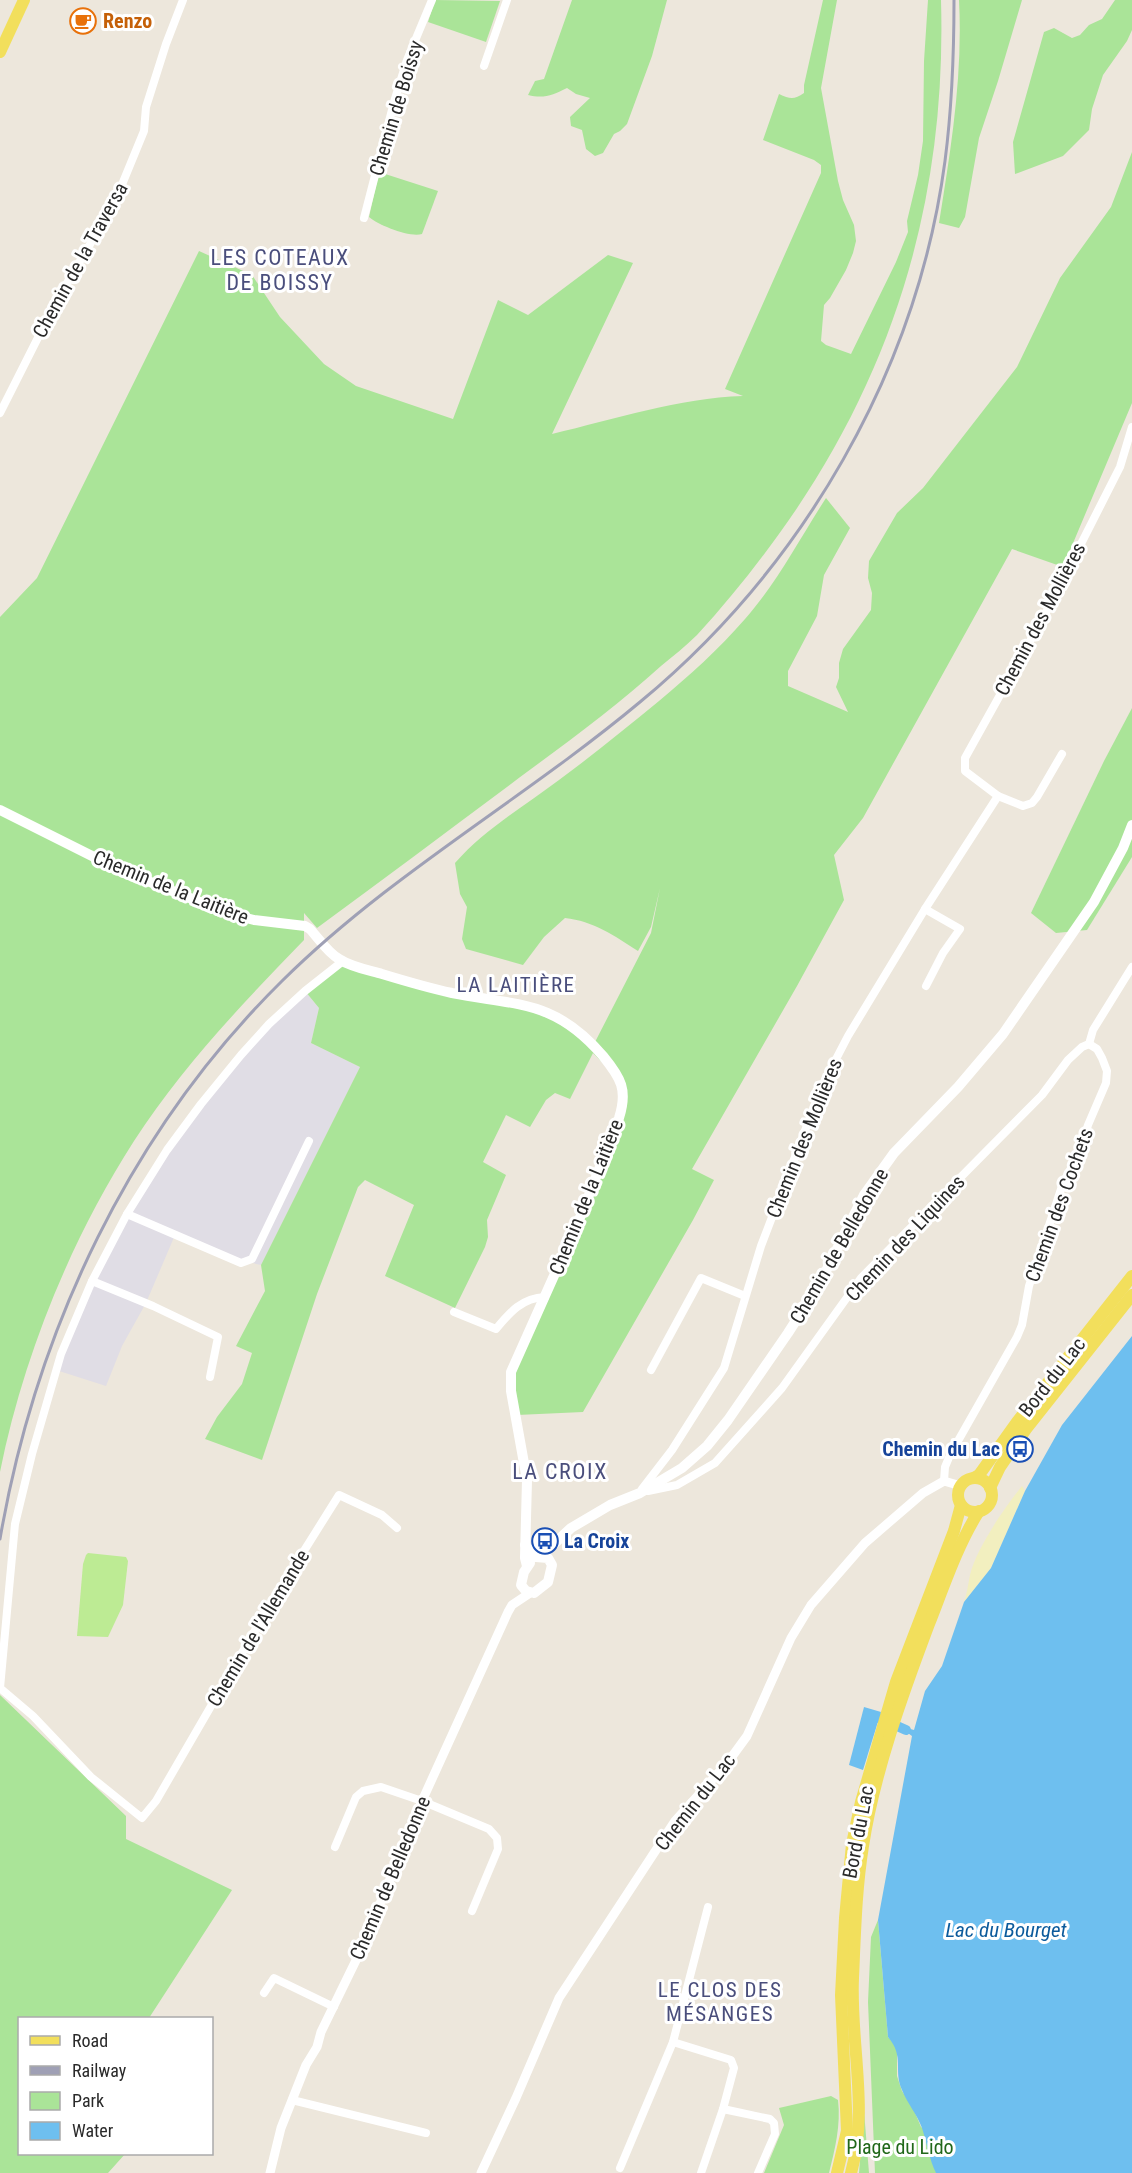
<svg xmlns="http://www.w3.org/2000/svg" width="1132" height="2173" font-family="'Roboto Condensed',sans-serif">
<style>
.industrial{fill:#e0dde5}
.green{fill:#aae498}
.sand{fill:#f2efbf}
.pitch{fill:#bdeb94}
.water{fill:#6ebfef}
.lines{fill:none;stroke-linecap:round;stroke-linejoin:round}
.canal{stroke:#6ebfef;stroke-width:10}
.minor{stroke:#fff;stroke-width:8}
.tertiary{stroke:#fff;stroke-width:9}
.secondary{stroke:#fff;stroke-width:10}
.primary{stroke:#f2df5c;stroke-width:12}
.rail{stroke:#9fa0b5;stroke-width:3}
.labels{text-anchor:middle;stroke-width:6;stroke-linejoin:round;paint-order:stroke}
.food-label{font-size:20px;font-weight:bold;fill:#c56008;stroke:#fff;text-anchor:start}
.street-label{font-size:20px;fill:#2a2a2a;stroke:#fff}
.transit-label{font-size:20px;font-weight:bold;fill:#164399;stroke:#fff;text-anchor:end}
.park-label{font-size:20px;fill:#21681a;stroke:#fff}
.neighbourhood-label{font-size:21px;letter-spacing:1.5px;fill:#4a4e7c;stroke:#fff}
.water-label{font-size:21px;font-style:italic;fill:#0c5b9c;stroke:#fff}
.quarter-label{font-size:22px;letter-spacing:1.5px;fill:#4a4e7c;stroke:#fff}
</style>
<rect width="100%" height="100%" fill="#ede7dc"/>
<path class="industrial" d="M305,991L319,1008L311,1043L360,1067L261,1265L230,1258L175,1235L146,1303L122,1346L106,1386L56,1370L94,1282L127,1214L201,1104L254,1041Z"/>
<g class="green">
<path d="M435,0L500,1L486,42L428,22Z"/>
<path d="M572,0H667L652,56L627,124L620,131L614,134L603,153L595,156L586,149L582,130L571,126L570,117L590,98L576,94L567,88C553,95 544,99 528,95L535,81L544,79Z"/>
<path d="M823,0H837L821,88L838,181L843,200L854,225L856,241L853,253L846,270L830,298L824,305L821,341L826,345L851,354L896,262L908,232L907,221L918,175L923,141L924,61L928,0H941C947,206 890,388 765,553C744,581 721,609 697,635C686,646 673,656 661,666C620,703 576,736 531,769C460,822 389,875 317,928L304,913V940C243,1003 182,1067 134,1141C71,1239 23,1357 0,1472V617L37,578L199,251L252,275L280,317L324,364L356,386L453,419L498,300L528,315L608,255L633,263L552,434C615,419 679,398 743,396L725,389L821,173V165L814,160L763,140L779,94C790,99 794,100 804,93V85Z"/>
<path d="M959,0H1022L998,81L979,138L965,217L959,228L939,223C951,149 963,75 959,0Z"/>
<path d="M1115,0H1132V30L1127,41L1103,75L1092,109L1089,130L1063,156L1015,174L1013,142L1044,32L1054,28L1072,38L1080,35L1089,25L1102,19Z"/>
<path d="M1132,152V403L1063,567L1012,549L863,818L834,855L844,900L797,986L692,1169L714,1180L693,1220L583,1412L517,1415L510,1382L627,1101L621,1082L593,1053L570,1099L555,1093L546,1100L530,1127L506,1115L483,1162L506,1175L487,1220L488,1237L485,1247L455,1308L385,1276L414,1205L365,1180L358,1187L317,1294L262,1460L205,1439L217,1417L242,1384L252,1353L236,1346L265,1291L261,1265L360,1067L311,1043L319,1008L305,991L343,961L400,979L545,1010L594,1044L651,933L660,888L651,927L638,951C615,936 593,921 565,918L544,937L523,965L466,949L462,939L467,907L460,894L455,863C485,829 523,807 559,780C593,755 626,728 659,701C689,676 719,649 745,619C777,583 800,538 826,498L850,528L824,575L817,616L788,671V686L848,712L836,687L839,678V663L843,649L871,610L872,593L868,578L869,561L897,513L923,488L1017,367L1060,278L1111,207Z"/>
<path d="M379,172L438,191L422,234C410,238 378,225 369,217Z"/>
<path d="M1132,708V857L1087,930L1056,933L1031,913L1104,761Z"/>
<path d="M0,1695L126,1816V1839L232,1890L149,2018H20V2154H125L108,2173H0Z"/>
<path d="M878,1920L888,2037L897,2047V2076L902,2091L913,2108L921,2127L990,2173H875L868,2002L871,1937Z"/>
<path d="M831,2096L838,2100C841,2125 835,2149 829,2173H764L784,2125L779,2108Z"/>
<path d="M864,2111L869,2173H859Z"/>
</g>
<path class="sand" d="M1022,1486L1025,1491L991,1568L964,1602C967,1593 968,1585 970,1575C976,1549 1005,1507 1022,1486Z"/>
<path class="pitch" d="M88,1553L126,1557L128,1561L123,1605L108,1637L77,1636L83,1564L86,1555Z"/>
<g class="water">
<path d="M1132,1336V2173H936C929,2159 927,2143 922,2128C917,2114 907,2103 902,2090C893,2070 905,2057 888,2037L878,1920L912,1736L905,1731L907,1728L914,1730L925,1691L942,1666L964,1602L991,1568L1025,1491L1062,1425Z"/>
<path d="M864,1707L881,1712L863,1770L849,1765Z"/>
</g>
<g class="lines">
<path class="canal" d="M879,1718L906,1730"/>
<g class="minor">
<path d="M484,66L507,0"/>
<path d="M364,218L394,102L407,60L432,0"/>
<path d="M0,413L58,298L114,204L144,131L146,107L166,44L183,0"/>
<path d="M998,796L1023,806L1032,803L1037,797L1062,754"/>
<path d="M925,909L960,929L943,953L926,986"/>
<path d="M343,961L305,991L269,1024L241,1055L201,1104L167,1150L127,1214L92,1281L61,1354L32,1454L15,1524L0,1688L33,1716L91,1777L142,1818L156,1801L265,1613L339,1495L382,1515L397,1528"/>
<path d="M1089,1044L1093,1030L1132,967"/>
<path d="M127,1214L241,1263L252,1259L309,1141"/>
<path d="M92,1281L153,1306L218,1337L210,1377"/>
<path d="M454,1312L496,1329C510,1312 522,1298 545,1297"/>
<path d="M651,1370L701,1278L745,1296"/>
<path d="M944,1481L945,1467L950,1455L1017,1337L1022,1325L1029,1286L1063,1183L1080,1152L1088,1125L1106,1083L1107,1071L1102,1058L1097,1049L1089,1044"/>
<path d="M642,1489L672,1450L724,1368L761,1246L822,1086L848,1036L925,909L998,796L965,771V758L1049,607L1120,467L1132,427"/>
<path d="M648,1491L677,1485L715,1463L782,1388L861,1278L1042,1095L1068,1060L1082,1047L1089,1044"/>
<path d="M335,1847L356,1797L363,1791L381,1787L422,1801L489,1829L497,1838L498,1849L472,1911"/>
<path d="M708,1907L673,2042L731,2060L734,2068L723,2109L770,2119L774,2123L775,2134L758,2173"/>
<path d="M264,1993L274,1978L334,2007"/>
<path d="M292,2100L426,2133"/>
<path d="M620,2168L673,2042"/>
<path d="M701,2173L723,2109"/>
</g>
<g class="tertiary">
<path d="M270,2173L281,2128L306,2065L317,2047L321,2032L361,1950L422,1801L508,1612L512,1605L530,1593"/>
<path d="M481,2173L516,2098L559,1998L675,1821L728,1762L747,1736L791,1638L811,1605L865,1543L923,1493L944,1481L961,1486"/>
</g>
<g class="secondary">
<path d="M0,810L118,869L227,913L254,920L305,926L310,929C319,939 328,953 339,959C351,967 368,970 382,974C405,981 429,988 452,993C519,1006 555,1000 603,1056C621,1078 628,1090 619,1118L582,1213L511,1372V1391L527,1480L525,1558L527,1566"/>
<path d="M525,1545L536,1557L548,1558L552,1565L548,1582L534,1593L526,1591L521,1585L524,1572L530,1563"/>
<path d="M541,1556L571,1528L610,1505L640,1493L682,1468L707,1446L728,1420L788,1333L820,1283L864,1195L894,1153L958,1087L1003,1034L1094,902L1123,848L1132,825"/>
</g>
<g class="primary">
<path d="M0,52L24,0"/>
<path d="M974,1478L979,1475L1017,1422L1132,1276"/>
<circle cx="975" cy="1495" r="17"/>
<path d="M990,1488L1000,1467L1026,1429L1132,1295"/>
<path d="M837,2173L847,2131L841,1995L845,1918L852,1844L861,1802L896,1682L954,1531L961,1505"/>
<path d="M851,2173C869,2109 850,2043 853,1978C855,1934 856,1889 863,1846C874,1773 903,1693 929,1624C944,1586 957,1546 979,1511"/>
</g>
<path class="rail" d="M0,1539C36,1330 130,1131 282,981C390,874 524,799 640,702C803,567 917,371 945,161C952,107 954,54 954,0"/>
</g>
<defs>
<g id="cafe-ring" transform="scale(1.35)"><circle r="9.5" fill="#fff" stroke="#e8710a" stroke-width="1.5"/><path d="M-5.5-4.5H6V0H3Q3 3.5 0 3.5H-2.5Q-5.5 3.5-5.5 0ZM3-3.2v2h1.7v-2ZM-6 4.5H4V6H-6Z" fill="#e8710a"/></g>
<g id="bus-ring" transform="scale(1.35)"><circle r="9.5" fill="#fff" stroke="#1a4fb4" stroke-width="1.5"/><path d="M-5-6H5V4H4V6H2V4H-2V6H-4V4H-5ZM-3.5-4V0h7V-4ZM-3.5 1.2v1.5H-2V1.2ZM2 1.2v1.5H3.5V1.2Z" fill="#1a4fb4"/></g>
</defs>
<g fill-rule="evenodd">
<use href="#cafe-ring" x="83" y="21"/>
<use href="#bus-ring" x="1020" y="1449"/>
<use href="#bus-ring" x="545" y="1541"/>
</g>
<g class="labels">
<g class="food-label">
<text x="103" y="28">Renzo</text>
</g>
<g class="street-label">
<text transform="translate(396 108) rotate(-73)" y="7">Chemin de Boissy</text>
<text transform="translate(80 260) rotate(-61)" y="7">Chemin de la Traversa</text>
<text transform="translate(1040 619) rotate(-62)" y="7">Chemin des Mollières</text>
<text transform="translate(171 887) rotate(22)" y="7">Chemin de la Laitière</text>
<text transform="translate(804 1138) rotate(-68)" y="7">Chemin des Mollières</text>
<text transform="translate(586 1197) rotate(-68)" y="7">Chemin de la Laitière</text>
<text transform="translate(1059 1205) rotate(-70)" y="7">Chemin des Cochets</text>
<text transform="translate(905 1238) rotate(-47)" y="7">Chemin des Liquines</text>
<text transform="translate(839 1246) rotate(-60)" y="7">Chemin de Belledonne</text>
<text transform="translate(1052 1377) rotate(-52)" y="7">Bord du Lac</text>
<text transform="translate(258 1628) rotate(-59)" y="7">Chemin de l'Allemande</text>
<text transform="translate(695 1802) rotate(-52)" y="7">Chemin du Lac</text>
<text transform="translate(858 1832) rotate(-79)" y="7">Bord du Lac</text>
<text transform="translate(390 1878) rotate(-67)" y="7">Chemin de Belledonne</text>
</g>
<g class="transit-label">
<text x="1000" y="1456">Chemin du Lac</text>
<text x="564" y="1548" text-anchor="start">La Croix</text>
</g>
<g class="park-label">
<text x="900" y="2154">Plage du Lido</text>
</g>
<g class="neighbourhood-label">
<text x="516" y="992">LA LAITIÈRE</text>
<text x="720" y="1997">LE CLOS DES<tspan x="720" dy="24">MÉSANGES</tspan></text>
</g>
<g class="water-label">
<text x="1006" y="1937">Lac du Bourget</text>
</g>
<g class="quarter-label">
<text x="280" y="265">LES COTEAUX<tspan x="280" dy="25">DE BOISSY</tspan></text>
<text x="560" y="1479">LA CROIX</text>
</g>
</g>
<rect x="18" y="2017" width="195" height="138" fill="#ffffff" stroke="#aaaaaa" stroke-width="1.5"/>
<rect x="30" y="2036" width="30" height="9" fill="#f2df5c" stroke="#aaaaaa" stroke-width="1.5"/>
<text x="72" y="2047" font-size="18" fill="#2a2a2a">Road</text>
<rect x="30" y="2066" width="30" height="9" fill="#9fa0b5" stroke="#aaaaaa" stroke-width="1.5"/>
<text x="72" y="2077" font-size="18" fill="#2a2a2a">Railway</text>
<rect x="30" y="2092" width="30" height="18" fill="#aae498" stroke="#aaaaaa" stroke-width="1.5"/>
<text x="72" y="2107" font-size="18" fill="#2a2a2a">Park</text>
<rect x="30" y="2122" width="30" height="18" fill="#6ebfef" stroke="#aaaaaa" stroke-width="1.5"/>
<text x="72" y="2137" font-size="18" fill="#2a2a2a">Water</text>
</svg>
